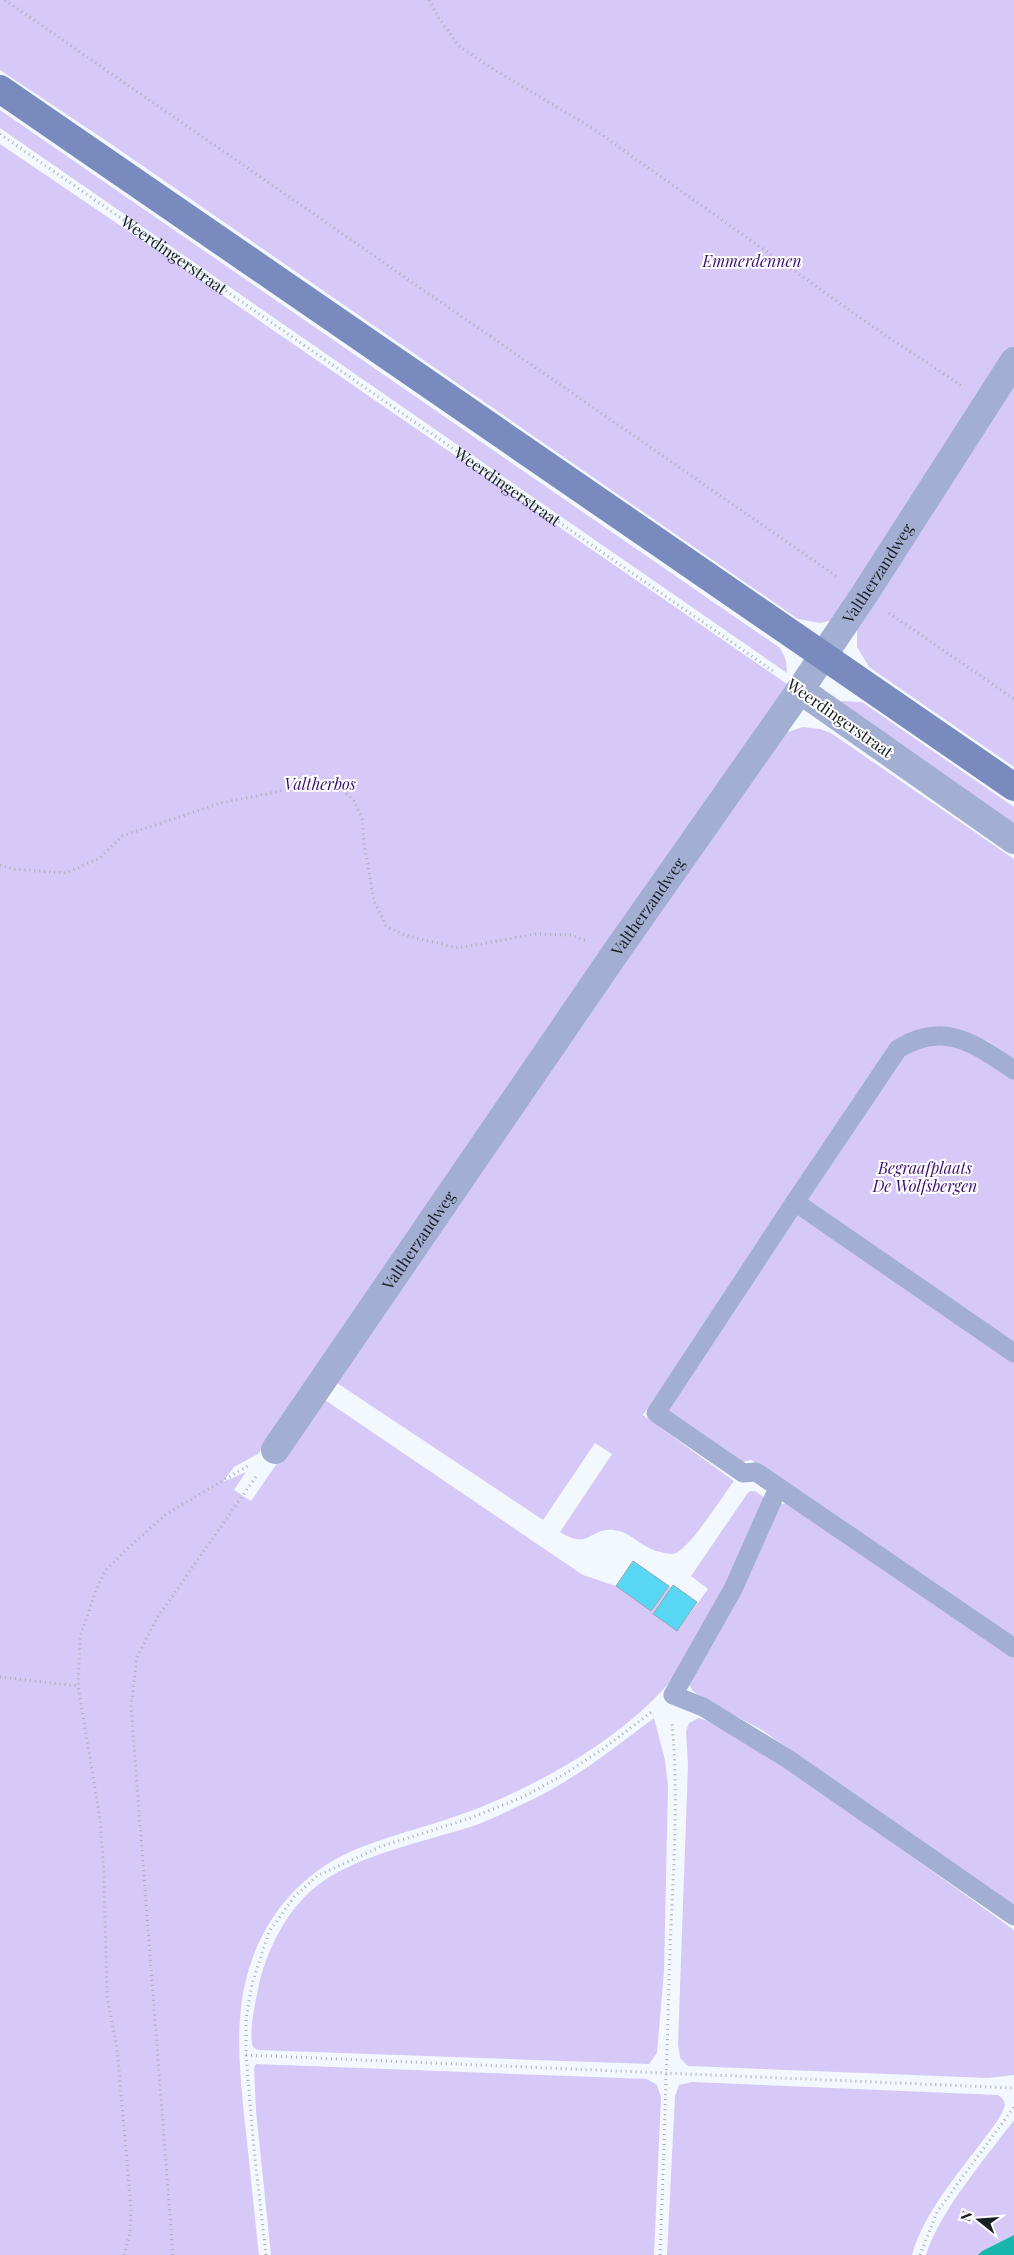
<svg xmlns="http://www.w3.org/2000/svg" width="1014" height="2255" font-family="'Playfair Display',serif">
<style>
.green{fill:#d6c9f7}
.water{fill:#19b6ad}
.building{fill:#57d7f4;stroke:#93a8ad}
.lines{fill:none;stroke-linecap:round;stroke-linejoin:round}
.path{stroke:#a9afb4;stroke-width:3;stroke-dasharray:1 4;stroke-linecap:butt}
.service{stroke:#a2aed2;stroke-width:19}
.minor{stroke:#a2aed2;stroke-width:28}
.secondary{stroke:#798abe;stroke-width:28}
.labels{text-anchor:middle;stroke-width:4;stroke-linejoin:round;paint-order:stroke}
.street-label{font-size:16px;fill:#181e22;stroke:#fff}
.park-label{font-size:16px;font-style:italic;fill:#3b0e6e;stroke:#fff}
</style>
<rect width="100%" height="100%" fill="#f2f8fe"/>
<g class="green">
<path d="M0,0H1014V767L869,667L857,647V628L833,620L820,623L798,619L111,144L0,70Z"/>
<path d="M0,110L780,648L786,660L787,673L0,128Z"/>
<path d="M0,144L199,279L787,684L785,696L258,1454L234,1467L223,1482L246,1472L234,1490L251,1501L322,1398L583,1575L616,1586L651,1611L669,1586L671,1588L653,1614L677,1631L708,1589L691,1576L747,1494L750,1491H755L765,1498L742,1556L673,1678C627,1735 545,1782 476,1809C438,1824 397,1833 359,1848C294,1874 252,1931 242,2000C236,2041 241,2083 245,2124C250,2167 254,2211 259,2255H0Z"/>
<path d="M842,701L862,702L1014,807V828L838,704Z"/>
<path d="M803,727L820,729L831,733L1014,859V1059L988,1041L958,1029L913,1033L770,1227L643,1415L734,1481C723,1495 689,1551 673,1554C668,1554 655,1551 651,1549C637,1543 630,1532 614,1530C590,1527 589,1551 560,1532L612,1454L595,1443L543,1520L337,1383L336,1370L785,733Z"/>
<path d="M921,1045H956L1014,1077V1346L804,1198L901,1057Z"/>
<path d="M796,1214L1014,1362V1642L751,1460L738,1463L667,1413Z"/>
<path d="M786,1503L828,1529L1014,1658V1909L762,1730L702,1698L692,1690L688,1682L779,1505Z"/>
<path d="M654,1718L665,1760L668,1786L664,1971L657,2053L649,2064L258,2050L253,2047C248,2032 256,2000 259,1984C268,1947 288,1908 318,1885C357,1855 423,1842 470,1827C489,1821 507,1811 525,1803C573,1781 613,1749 654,1718Z"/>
<path d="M699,1718C737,1730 780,1764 813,1787C880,1834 948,1882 1014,1930V2075L988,2078L688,2066L680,2058L678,2044L688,1765L686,1731L689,1723Z"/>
<path d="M256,2064L647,2079L657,2085L661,2097L654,2255H271L256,2111L254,2068Z"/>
<path d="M692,2082L998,2095L1003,2099L1005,2105C1001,2119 989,2132 980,2144C955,2178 924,2213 912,2255H667L675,2096L679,2085Z"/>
<path d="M1014,2120V2235L982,2251L978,2255H926C940,2210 986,2158 1014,2120Z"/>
</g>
<path class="water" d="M1014,2235V2255H978L982,2251Z"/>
<g class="building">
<path d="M633,1561L669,1586L651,1611L616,1586Z"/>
<path d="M673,1585L697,1602L677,1631L653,1614Z"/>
</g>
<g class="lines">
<g class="path">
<path d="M5,0L839,578"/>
<path d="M429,0L438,17L460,47L498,72L592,128L882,333L962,386"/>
<path id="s1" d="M0,134L776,673"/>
<path d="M889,613L1014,699"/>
<path d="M0,865L12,869L66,873L100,858L122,836L221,803L325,782L340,788L354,801L362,819L364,843L374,901L386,926L404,935L458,948L536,934L571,935L585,940"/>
<path d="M0,1677L78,1686"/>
<path d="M246,2055L1014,2088"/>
<path d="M124,2255L130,2233L131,2208L117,2048L107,1997L104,1875L100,1819L78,1686L80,1637L98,1585L107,1569L126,1550L166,1514L248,1466"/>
<path d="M173,2255L131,1707L137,1657L157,1618L257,1475"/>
<path d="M266,2255L254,2149L246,2055V2019L252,1984L269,1932L294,1897L317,1876L382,1846L468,1819L523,1797L563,1775L603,1749L654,1710"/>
<path d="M660,2255C664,2153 667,2051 670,1949C673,1874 679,1798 672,1723"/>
<path d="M920,2255L937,2212L1014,2107"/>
</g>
<g class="service">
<path d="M1014,1070C975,1044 944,1020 898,1049L795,1202L1014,1353"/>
<path d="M795,1202L656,1413L743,1473L756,1472L1014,1648"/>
<path d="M778,1488L733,1589L673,1695L703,1707L788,1759L1014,1916"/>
</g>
<g class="minor">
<path d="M800,690L1014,840"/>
<path id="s2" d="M275,1450L616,952L800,690L864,595L1014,361"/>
</g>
<path class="secondary" d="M0,89L1014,787"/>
</g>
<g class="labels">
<g class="street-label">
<text dy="6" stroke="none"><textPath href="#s1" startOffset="212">Weerdingerstraat</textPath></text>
<text dy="6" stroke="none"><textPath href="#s1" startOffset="618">Weerdingerstraat</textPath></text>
<text dy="6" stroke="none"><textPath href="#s2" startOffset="1064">Valtherzandweg</textPath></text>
<text transform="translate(840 718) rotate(35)" y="6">Weerdingerstraat</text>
<text dy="6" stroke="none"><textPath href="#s2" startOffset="659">Valtherzandweg</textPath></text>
<text dy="6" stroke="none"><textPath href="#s2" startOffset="254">Valtherzandweg</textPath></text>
</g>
<g class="park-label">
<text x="752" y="267">Emmerdennen</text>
<text x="320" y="790">Valtherbos</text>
<text x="925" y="1174">Begraafplaats<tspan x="925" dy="18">De Wolfsbergen</tspan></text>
</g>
</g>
<g transform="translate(979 2220) rotate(287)" stroke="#ffffff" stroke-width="4" paint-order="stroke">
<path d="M0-4L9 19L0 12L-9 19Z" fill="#181e22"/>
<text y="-8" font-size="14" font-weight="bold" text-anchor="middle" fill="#181e22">N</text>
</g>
</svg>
